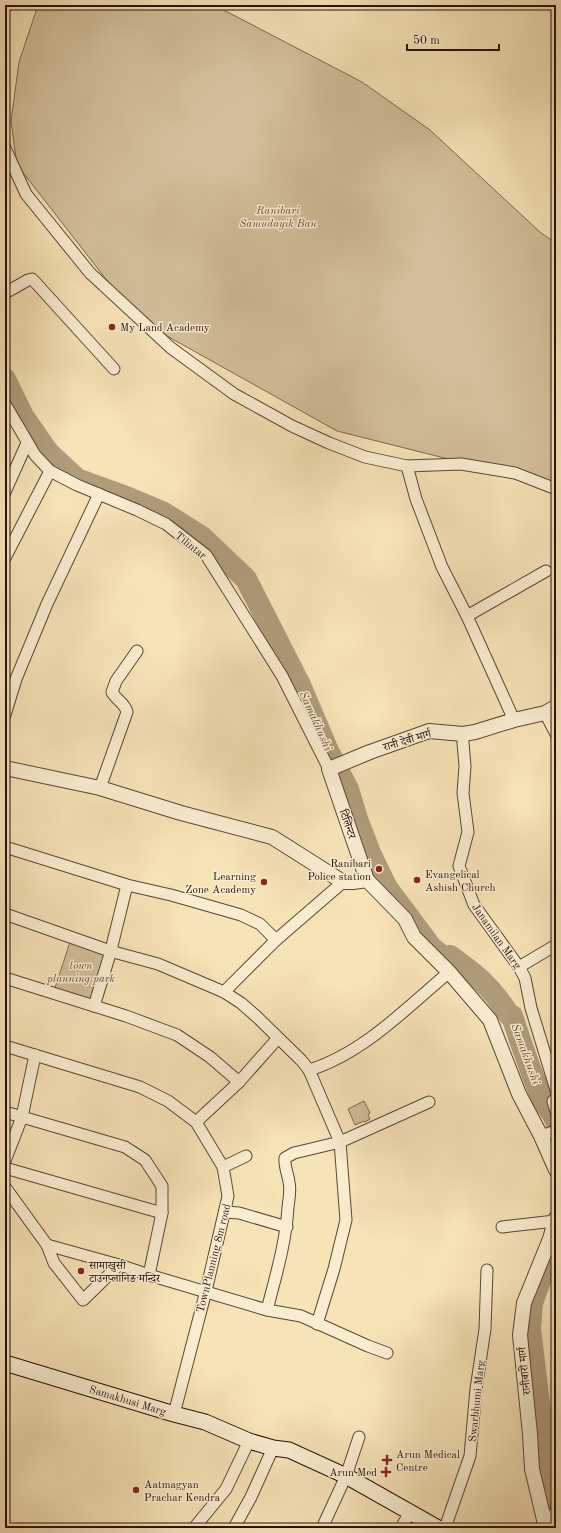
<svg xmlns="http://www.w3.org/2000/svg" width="561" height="1533" font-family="'Old Standard TT','Noto Serif Devanagari',serif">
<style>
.green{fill:#d2bf99;stroke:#7c6851}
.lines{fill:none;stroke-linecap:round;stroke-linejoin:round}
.river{stroke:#af9c7b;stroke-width:22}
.minor-casing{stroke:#594634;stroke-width:13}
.tertiary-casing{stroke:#594634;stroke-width:16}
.secondary-casing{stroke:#251109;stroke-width:17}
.minor{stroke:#f9edd0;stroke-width:11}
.tertiary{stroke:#f9edd0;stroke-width:14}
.secondary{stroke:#f9edd0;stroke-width:15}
.poi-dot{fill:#8f2418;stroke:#f9edd0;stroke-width:1.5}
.labels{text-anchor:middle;stroke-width:3;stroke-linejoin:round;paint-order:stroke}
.park-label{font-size:11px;font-style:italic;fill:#624e3b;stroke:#f9edd0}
.poi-label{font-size:11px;fill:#251109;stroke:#f9edd0;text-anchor:start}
.street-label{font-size:11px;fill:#251109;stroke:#f9edd0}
.water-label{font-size:12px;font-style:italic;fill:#63503c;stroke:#f9edd0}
</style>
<rect width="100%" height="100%" fill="#f6e3b6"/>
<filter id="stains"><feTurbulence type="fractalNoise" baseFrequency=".005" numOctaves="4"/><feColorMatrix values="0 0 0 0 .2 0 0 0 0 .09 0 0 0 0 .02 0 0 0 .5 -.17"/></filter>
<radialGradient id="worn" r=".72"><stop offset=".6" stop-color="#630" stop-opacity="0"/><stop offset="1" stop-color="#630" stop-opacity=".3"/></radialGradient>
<g class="green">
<path d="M38,5H214L362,82L430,130L541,233L556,243V486L337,431L167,336L109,283L17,165L11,121L19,62Z"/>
<path d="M70,942L106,954L92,1000L55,988Z"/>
<path d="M364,1101L370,1113L368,1115L370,1119L365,1122L364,1121L355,1125L348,1109Z"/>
</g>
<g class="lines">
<g class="river">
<path d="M5,379L23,416L48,452L77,479L121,495L164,513L202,537L246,579L300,685L328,751L348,789L357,819L370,853L387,888L432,948L446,959L450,956C476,975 491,986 509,1015L512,1016C521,1043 530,1071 542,1098C545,1106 553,1112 556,1121"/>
<path d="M544,1269L532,1303L530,1329L554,1528"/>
</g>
<g class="minor-casing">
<g id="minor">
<path d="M5,148L26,194L90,273L171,348L234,394L292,426L329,443L365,457L407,466L416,499L442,567L467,616L514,720"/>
<path d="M5,293L28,280L32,279L35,282L114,369"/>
<path d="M5,404L35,455L50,471L77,485L137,510L166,524L206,555L282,676L329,769"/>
<path d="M407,466L461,464L515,473L556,489"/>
<path d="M5,492L27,443"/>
<path d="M5,558L50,471"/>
<path d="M467,616L546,571"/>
<path d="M545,713L556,734"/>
<path d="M5,715L16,679L47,604L99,494"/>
<path d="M463,734V743L465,766L463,793L468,832L459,866L474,905L519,967L525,978L531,1008L556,1090"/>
<path d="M100,788L127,712C125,703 116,700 112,692L116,681L137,651"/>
<path d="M5,847L127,885L171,895L241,915L260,924L276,940"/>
<path d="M5,914L110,951L158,964L224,992L241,1003L257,1017L301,1060L309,1070L340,1142L346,1220L334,1269L317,1324"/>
<path d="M519,967L556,945"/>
<path d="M5,978L126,1016L177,1035L210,1057L239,1082"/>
<path d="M224,992L276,940L343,882"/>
<path d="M94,1006L110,954L127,885"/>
<path d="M5,1046L140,1087L168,1101L196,1122L223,1167L228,1196L206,1291L174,1414"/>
<path d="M309,1070C362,1054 407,1008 449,972"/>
<path d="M556,1100L553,1101L556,1112"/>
<path d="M5,1112L125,1147L145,1160L162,1186V1213L149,1275"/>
<path d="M196,1122L239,1082L278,1038"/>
<path d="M541,1136L556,1131"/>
<path d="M5,1161L22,1117L35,1055"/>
<path d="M223,1167L246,1156"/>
<path d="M5,1168L162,1213"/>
<path d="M5,1187L47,1245L54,1263L83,1300L119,1265"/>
<path d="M225,1212L239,1213L287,1227"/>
<path d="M502,1227L555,1221"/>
<path d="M47,1245L119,1265L149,1275L267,1310L301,1316L368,1346L387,1353"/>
<path d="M267,1310C276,1275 286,1242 288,1207C289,1199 291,1190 289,1182C288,1174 284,1166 285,1158L294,1153L340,1142L429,1102"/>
<path d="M546,1527L556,1511"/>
<path d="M194,1528L226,1489L249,1441"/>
<path d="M234,1528L251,1497L273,1448"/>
<path d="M322,1528L346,1476L359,1437"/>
<path d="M401,1528L410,1512"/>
<path d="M445,1528L470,1456L476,1389L485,1329L487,1270"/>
</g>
</g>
<g class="tertiary-casing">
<g id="tertiary">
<path d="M556,707L545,713L514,720L475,732L463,734L429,731L370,752L329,769L367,880L405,919L414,937L449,972L490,1020L519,1094L541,1136L556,1170"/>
<path d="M5,768L100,788L181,813L272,837L343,882H353L367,880"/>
<path d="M546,1528L532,1469L530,1434L520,1335L524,1303L550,1239L556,1218"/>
</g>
</g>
<g class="secondary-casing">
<path id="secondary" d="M5,1363L174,1414L205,1422L249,1441L273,1448L289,1450L346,1476L438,1528"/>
</g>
<use href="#minor" class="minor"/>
<use href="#tertiary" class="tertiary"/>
<use href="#secondary" class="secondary"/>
</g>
<g class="poi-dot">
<circle cx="112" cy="327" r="4"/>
<circle cx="379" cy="869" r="4"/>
<circle cx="417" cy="880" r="4"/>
<circle cx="264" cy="882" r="4"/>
<circle cx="81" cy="1271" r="4"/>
<path d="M385 1454h4v4h4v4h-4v4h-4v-4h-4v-4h4z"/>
<path d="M384 1466h4v4h4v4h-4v4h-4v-4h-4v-4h4z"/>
<circle cx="136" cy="1490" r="4"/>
</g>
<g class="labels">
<g class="park-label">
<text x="278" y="214">Ranibari<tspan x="278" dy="13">Samudayik Ban</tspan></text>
<text x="81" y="969">town<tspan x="81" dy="13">planning park</tspan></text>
</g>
<g class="poi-label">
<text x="120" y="331">My Land Academy</text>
<text x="371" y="867" text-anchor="end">Ranibari<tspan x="371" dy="13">Police station</tspan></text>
<text x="425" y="878">Evangelical<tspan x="425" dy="13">Ashish Church</tspan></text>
<text x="256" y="880" text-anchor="end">Learning<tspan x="256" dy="13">Zone Academy</tspan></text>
<text x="89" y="1269">सामाखुसी<tspan x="89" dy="13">टाउनप्लानिङ मन्दिर</tspan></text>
<text x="396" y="1458">Arun Medical<tspan x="396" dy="13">Centre</tspan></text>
<text x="377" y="1476" text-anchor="end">Arun Med</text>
<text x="144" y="1488">Aatmagyan<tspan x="144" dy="13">Prachar Kendra</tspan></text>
</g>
<g class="street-label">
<text transform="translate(191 545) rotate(39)" y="4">Tilintar</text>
<text transform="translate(407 740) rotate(-17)" y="4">रानी देवी मार्ग</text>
<text transform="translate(348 824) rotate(71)" y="4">टिलिन्टर</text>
<text transform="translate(497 936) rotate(55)" y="4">Janamilan Marg</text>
<text transform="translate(213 1258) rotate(-76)" y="4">TownPlanning 8m road</text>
<text transform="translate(524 1371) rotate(-96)" y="4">रानीबारी मार्ग</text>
<text transform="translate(128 1400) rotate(17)" y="4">Samakhusi Marg</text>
<text transform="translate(476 1401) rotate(-84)" y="4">Swarbhumi Marg</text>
</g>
<g class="water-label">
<text transform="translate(316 721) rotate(66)" y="4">Samakhushi</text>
<text transform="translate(526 1054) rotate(70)" y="4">Samakhushi</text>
</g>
</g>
<rect width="561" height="1533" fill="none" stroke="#f6e3b6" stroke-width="20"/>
<rect x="6" y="6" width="549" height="1521" fill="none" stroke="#251109" stroke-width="2"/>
<rect x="10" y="10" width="541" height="1513" fill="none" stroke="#251109"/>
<path d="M407 44v6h92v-6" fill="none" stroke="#251109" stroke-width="2"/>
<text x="413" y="44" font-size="12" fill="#251109" stroke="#f9edd0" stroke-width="3" paint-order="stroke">50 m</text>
<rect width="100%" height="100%" filter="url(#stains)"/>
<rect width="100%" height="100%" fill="url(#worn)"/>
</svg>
